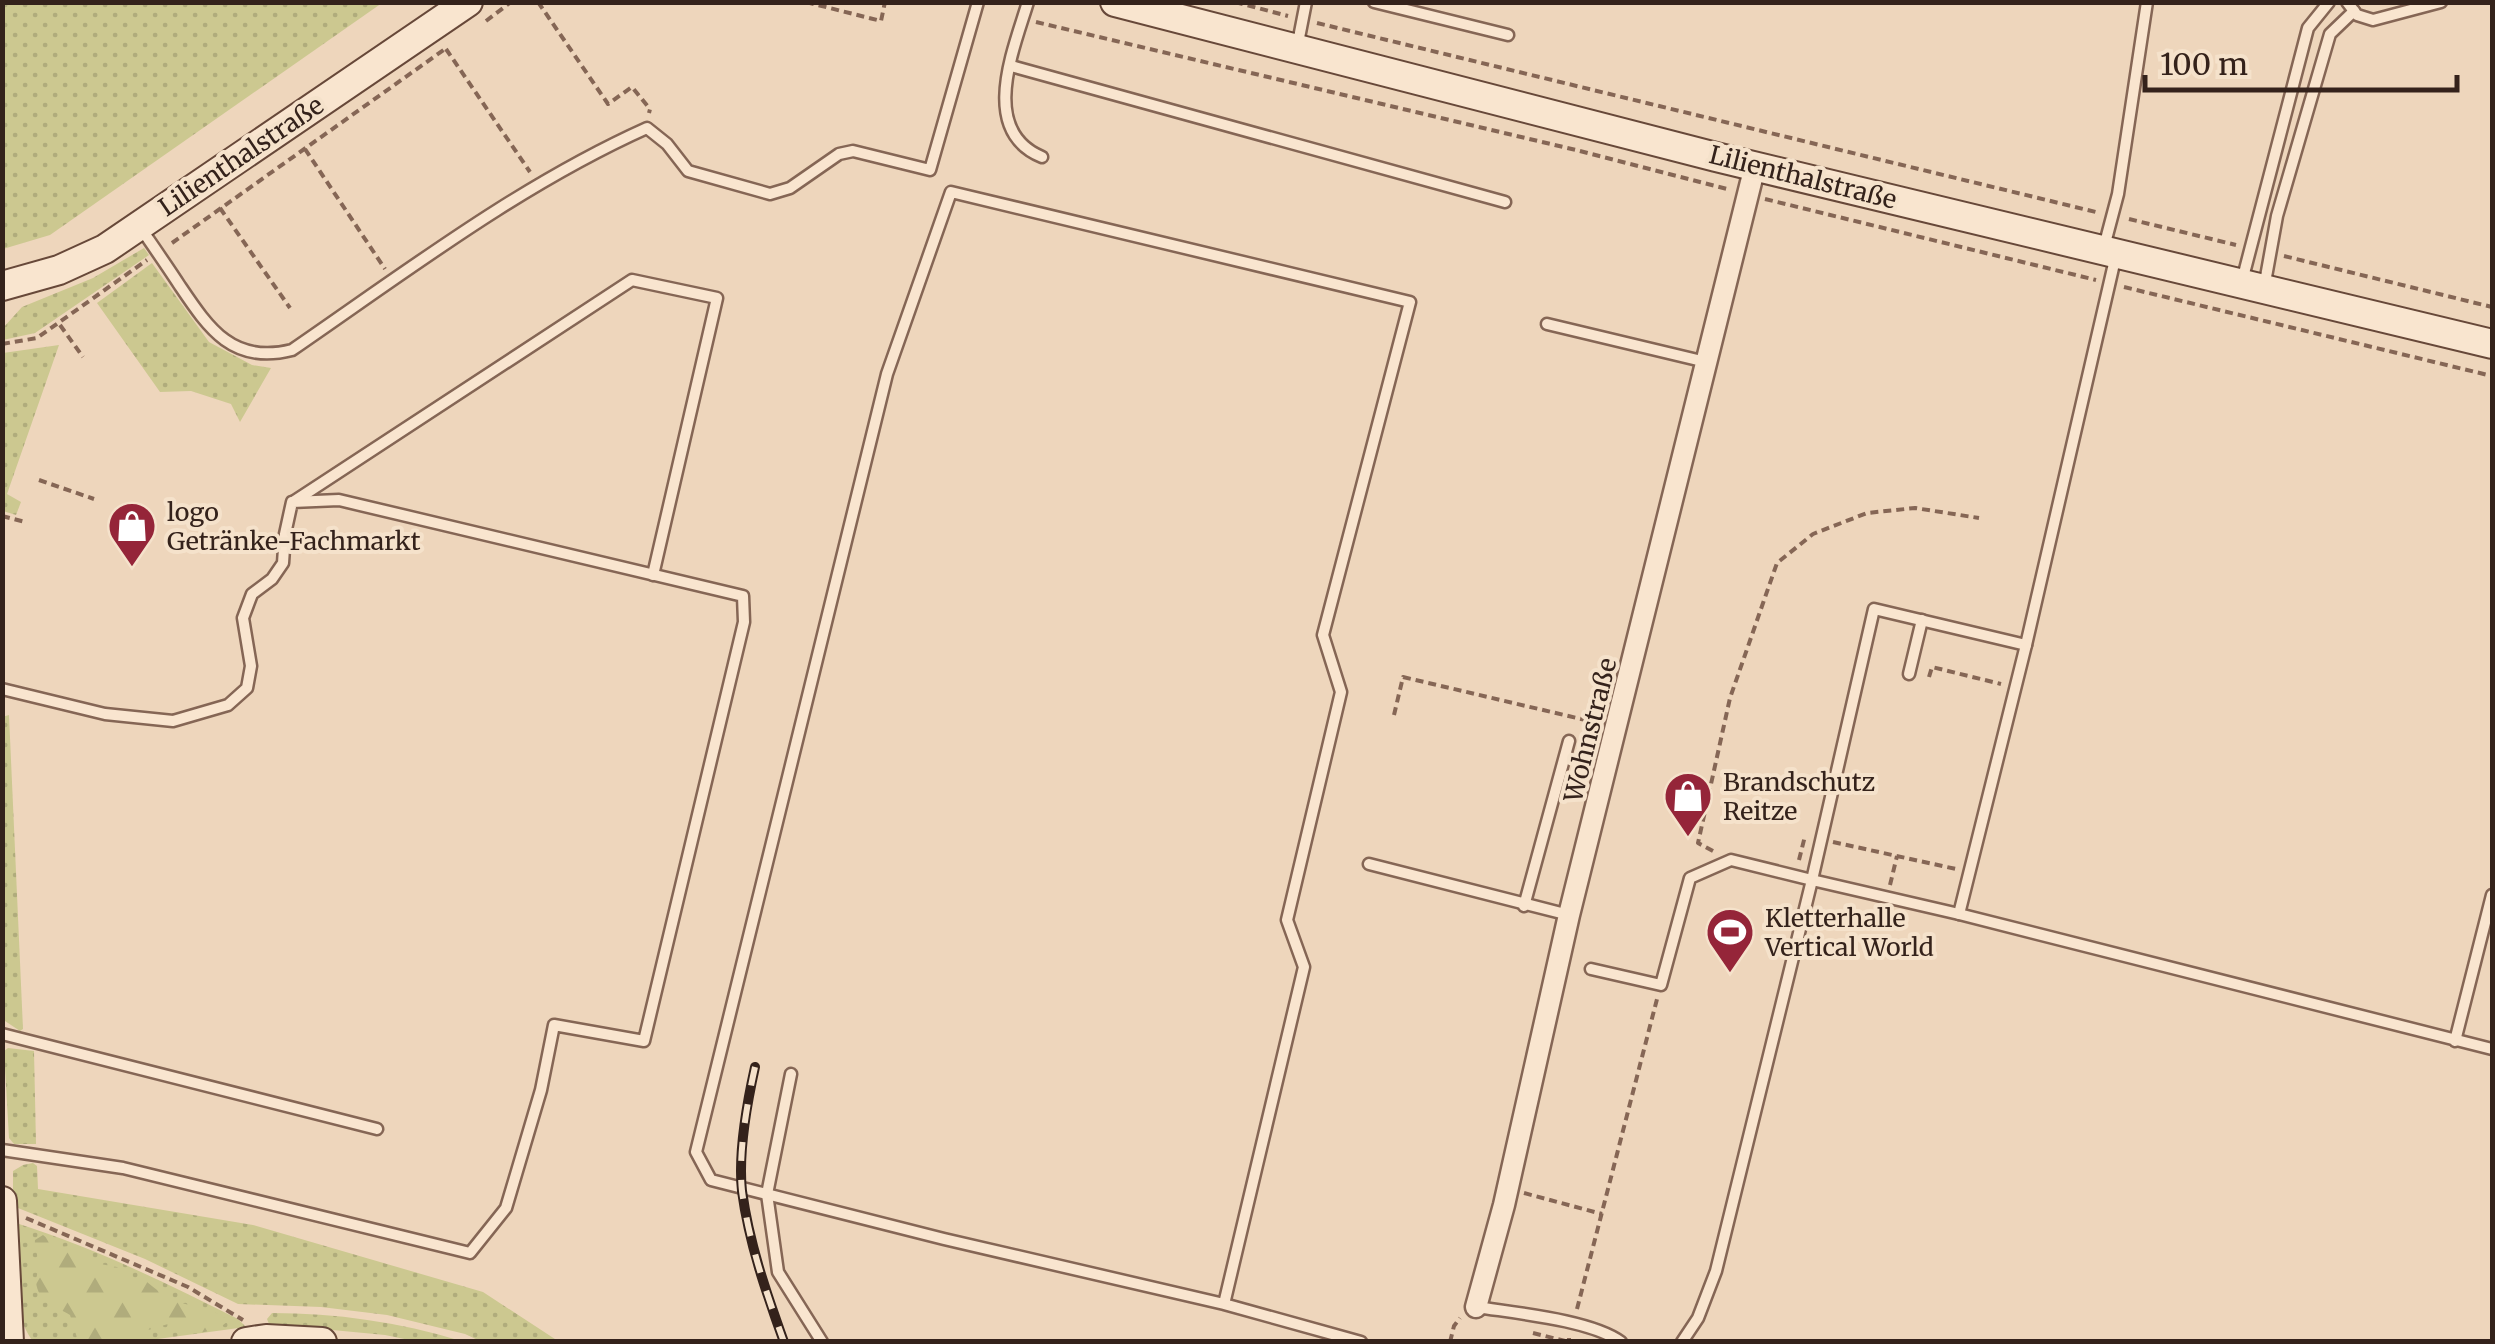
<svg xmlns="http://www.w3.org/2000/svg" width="2495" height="1344" font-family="Merriweather,serif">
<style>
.grass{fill:url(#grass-dots)}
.forest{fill:url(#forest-firs)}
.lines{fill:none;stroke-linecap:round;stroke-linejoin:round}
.lane-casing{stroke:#856655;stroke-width:15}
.street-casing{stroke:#856655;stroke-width:25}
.secondary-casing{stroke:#674839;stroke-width:32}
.path{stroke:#856655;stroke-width:4;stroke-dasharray:8 5;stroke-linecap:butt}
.lane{stroke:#f9e5cf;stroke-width:10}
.street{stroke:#f9e5cf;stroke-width:20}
.secondary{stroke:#f9e5cf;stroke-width:28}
.rail-casing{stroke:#34221b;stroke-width:10}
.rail{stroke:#f5e2cb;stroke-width:6;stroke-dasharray:19;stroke-linecap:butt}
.labels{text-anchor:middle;stroke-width:8;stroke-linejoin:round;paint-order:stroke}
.street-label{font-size:25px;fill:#34221b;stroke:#f5e2cb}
.poi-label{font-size:25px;fill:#34221b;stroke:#f5e2cb;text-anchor:start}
</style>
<defs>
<pattern id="grass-dots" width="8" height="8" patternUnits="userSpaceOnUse" patternTransform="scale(2.5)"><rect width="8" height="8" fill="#ccc890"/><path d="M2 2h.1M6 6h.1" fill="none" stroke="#b0ac7c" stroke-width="1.8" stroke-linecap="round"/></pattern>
<pattern id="forest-firs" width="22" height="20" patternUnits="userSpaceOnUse" patternTransform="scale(2.5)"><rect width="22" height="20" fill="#ccc890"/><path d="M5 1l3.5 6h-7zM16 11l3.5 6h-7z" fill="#b0ac7c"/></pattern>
</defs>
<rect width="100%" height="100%" fill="#eed6bc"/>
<g class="grass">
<path d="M3,2H382V3L50,235L3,249Z"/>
<path d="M144,248L149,255L35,333L3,340V328L22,307L93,278Z"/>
<path d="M152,263L209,342L252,365L271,368L240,422L231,404L191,391L160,392L97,303Z"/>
<path d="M59,345L7,494L21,502L16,515L3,511V353Z"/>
<path d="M9,715L23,1029L20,1031L5,1021L3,994L2,717Z"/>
<path d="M8,1048L34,1051L36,1144H14L9,1138L4,1051Z"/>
<path d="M33,1163L37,1166L38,1189L253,1225L483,1292L558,1341H480L465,1334L387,1315L321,1307L238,1304L145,1259L13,1206V1171L23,1165Z"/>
<path d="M16,1223C93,1247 166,1283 238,1319L246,1327L143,1341H33C10,1313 17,1259 16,1223Z"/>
<path d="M272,1313C336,1313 399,1322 461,1341H414L385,1335L269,1324L267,1319Z"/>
</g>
<path class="forest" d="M43,1235L58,1247L70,1246L100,1264L117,1267L132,1283L147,1282C155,1288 164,1297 174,1301C192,1307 214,1307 228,1321C216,1333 194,1334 178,1334L168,1324L145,1331L136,1339L78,1341L70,1315C55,1306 38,1302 36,1282C36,1276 39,1270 39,1265C39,1256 34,1250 35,1240Z"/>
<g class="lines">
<g class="lane-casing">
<g id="lane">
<path d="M1028,2C1013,51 979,131 1042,157"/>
<path d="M1374,2L1508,35"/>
<path d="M2347,2L2357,15L2373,20L2441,2"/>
<path d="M1297,48L1306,2"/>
<path d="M1011,66L1505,202"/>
<path d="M140,227C153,246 167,266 180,286C209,329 233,365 292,350C407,271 520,185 647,128L667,144L688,171L770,194L790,188L839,154L853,151L930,170L978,2"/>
<path d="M2104,247L2118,194L2147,2"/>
<path d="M2242,281L2308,28L2329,2"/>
<path d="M2264,288L2277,216L2330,34L2354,11"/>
<path d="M1547,324L1706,362"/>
<path d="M293,502L632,280L717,298L653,575"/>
<path d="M1909,674L1922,620"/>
<path d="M2,689L105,714L173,721L228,705L247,688L251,666L243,618L252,594L272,579L283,563L285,534L292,502L339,500L743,596L744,622L644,1041L554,1025L541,1090L506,1208L470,1253L123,1168L2,1150"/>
<path d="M1369,864L1569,915"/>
<path d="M1524,906L1569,741"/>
<path d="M1959,914L2026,645L2116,255"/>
<path d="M1591,969L1661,985L1690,878L1731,860L1812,880L1874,609L2026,645"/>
<path d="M2,1034L377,1129"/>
<path d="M2455,1041L2492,895"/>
<path d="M791,1074L767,1194L778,1272L822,1342"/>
<path d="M1224,1304L1304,967L1287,920L1341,692L1323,635L1410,302L951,192L887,374L696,1152L711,1180L944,1239L1224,1304L1361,1342"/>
<path d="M1477,1307C1515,1313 1591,1320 1621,1342"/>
<path d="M1682,1342L1698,1318L1716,1271L1812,880L1959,914L2492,1049"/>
</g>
</g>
<g class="street-casing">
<path id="street" d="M1476,1307L1504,1205L1569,915L1755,166"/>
</g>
<g class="secondary-casing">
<g id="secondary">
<path d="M1115,2L1716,157L2492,344"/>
<path d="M2,286L59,270L105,249L468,2"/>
<path d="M2,1201L9,1342"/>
<path d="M246,1342L266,1339L322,1342"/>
</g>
</g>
<g class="path">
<path d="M538,2L608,104L632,87L650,109L649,113"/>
<path d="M806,2L881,21L885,2"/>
<path d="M1235,2L1288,16"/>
<path d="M486,21L511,2"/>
<path d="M1036,22L1576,150L1727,189"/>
<path d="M1317,23L2100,213"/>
<path d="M446,49L530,172"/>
<path d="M305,149L385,269"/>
<path d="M1765,199L2096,280"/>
<path d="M220,208L290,308"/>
<path d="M2129,219L2236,245"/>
<path d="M172,243L445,49"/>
<path d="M2284,256L2492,307"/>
<path d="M2124,287L2492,376"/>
<path d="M60,325L83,357"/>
<path d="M2,344L37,338L147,260"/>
<path d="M39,480L94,499"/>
<path d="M2,516L25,522"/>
<path d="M1929,677L1932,667L2001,684"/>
<path d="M1394,715L1403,677L1598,723"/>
<path d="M1833,842L1956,869"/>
<path d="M1713,851L1698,843L1730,698L1777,563L1813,534L1867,513L1915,508L1979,518"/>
<path d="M1799,860L1805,836"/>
<path d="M1890,885L1897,856"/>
<path d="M1524,1193L1602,1214"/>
<path d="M26,1218L188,1287L243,1320"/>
<path d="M1577,1309L1657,999"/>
<path d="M1533,1333L1569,1342V1338"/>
<path d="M1450,1342L1454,1326L1460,1318"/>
</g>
<use href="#lane" class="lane"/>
<use href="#street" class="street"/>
<use href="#secondary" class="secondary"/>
<g class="rail-casing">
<path id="rail" d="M755,1067C747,1103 738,1154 742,1191C749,1243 766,1292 784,1342"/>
</g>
<use href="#rail" class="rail"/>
</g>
<defs>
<g id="shop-pin" transform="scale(2.5)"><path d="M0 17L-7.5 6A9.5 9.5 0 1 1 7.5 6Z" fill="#952539" stroke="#f5e2cb"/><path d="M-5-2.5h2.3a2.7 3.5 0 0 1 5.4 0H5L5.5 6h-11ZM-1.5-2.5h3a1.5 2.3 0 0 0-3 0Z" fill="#fff"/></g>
<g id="stadium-pin" transform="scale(2.5)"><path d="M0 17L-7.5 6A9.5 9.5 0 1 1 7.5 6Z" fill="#952539" stroke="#f5e2cb"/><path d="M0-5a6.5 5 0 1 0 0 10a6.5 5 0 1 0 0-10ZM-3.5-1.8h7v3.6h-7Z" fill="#fff"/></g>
</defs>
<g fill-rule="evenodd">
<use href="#shop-pin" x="132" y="526"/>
<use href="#shop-pin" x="1688" y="796"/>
<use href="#stadium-pin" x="1730" y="932"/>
</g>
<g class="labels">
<g class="street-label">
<text transform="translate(241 156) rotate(-34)" y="9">Lilienthalstraße</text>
<text transform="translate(1803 177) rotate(14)" y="9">Lilienthalstraße</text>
<text transform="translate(1590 730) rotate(-76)" y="9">Wohnstraße</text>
</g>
<g class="poi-label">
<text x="167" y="521">logo<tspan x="167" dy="29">Getränke-Fachmarkt</tspan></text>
<text x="1723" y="791">Brandschutz<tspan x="1723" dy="29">Reitze</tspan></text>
<text x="1765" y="927">Kletterhalle<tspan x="1765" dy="29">Vertical World</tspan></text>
</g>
</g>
<rect width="2495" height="1344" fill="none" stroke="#34221b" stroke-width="10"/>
<path d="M2145 75v15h312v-15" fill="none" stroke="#34221b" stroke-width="5"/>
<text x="2160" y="75" font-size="30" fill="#34221b" stroke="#f5e2cb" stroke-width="8" paint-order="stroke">100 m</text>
</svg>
